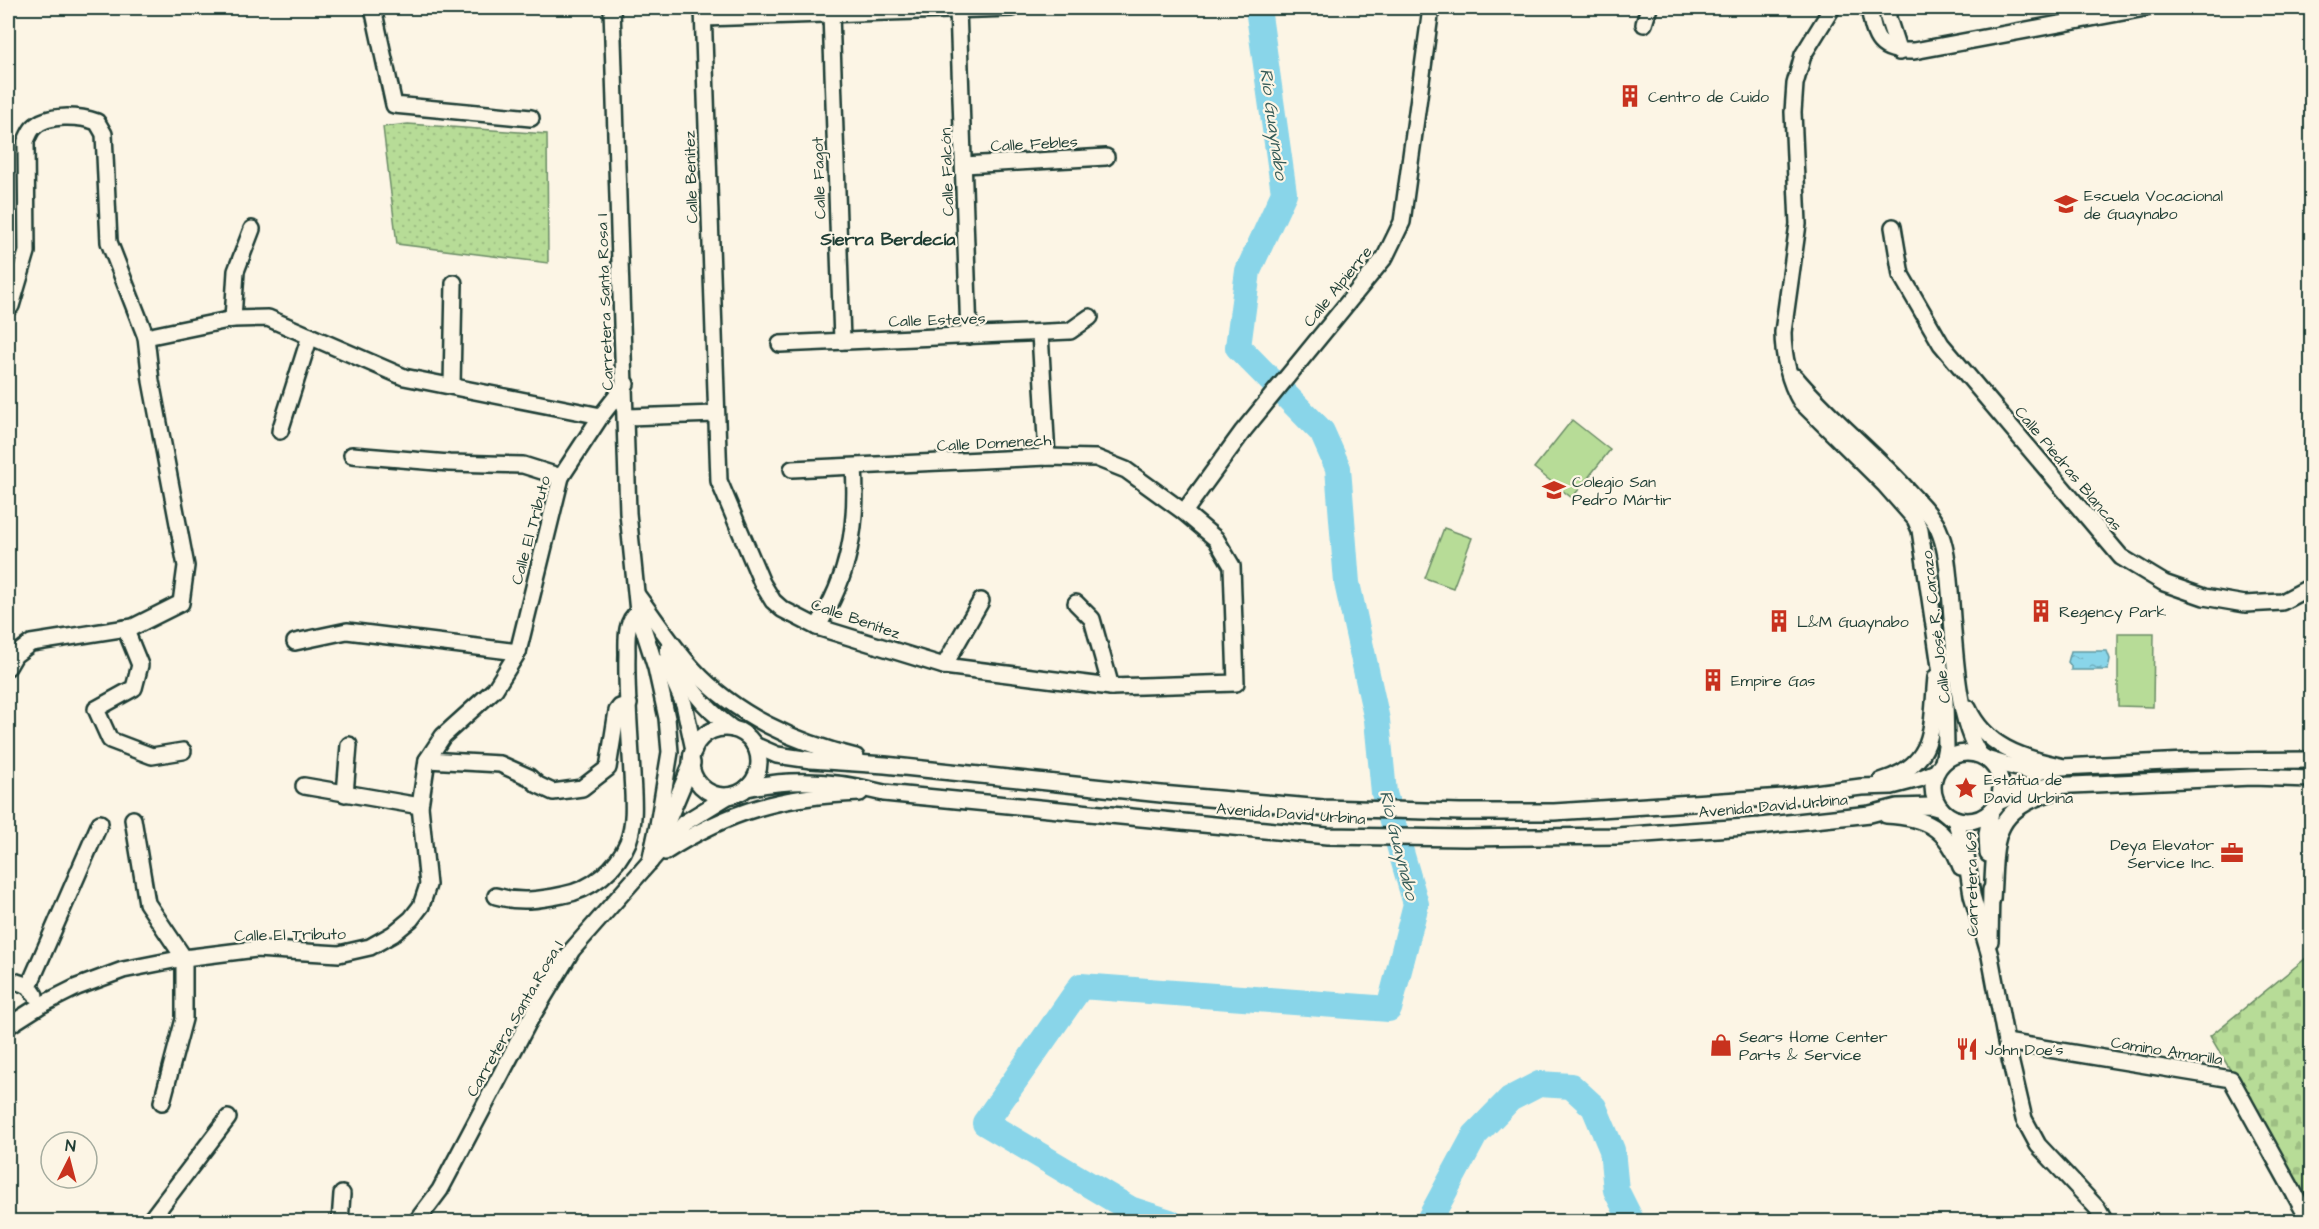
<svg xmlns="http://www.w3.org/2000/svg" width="2319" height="1229" font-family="'Architects Daughter',sans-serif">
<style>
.grass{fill:url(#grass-dots);stroke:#6b8c66;stroke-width:1.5}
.cemetery{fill:url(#cemetery-stones);stroke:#6b8c66;stroke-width:1.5}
.pitch{fill:#b7dc97;stroke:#6b8c66;stroke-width:1.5}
.water{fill:url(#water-ripples);stroke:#5f98a1;stroke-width:1.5}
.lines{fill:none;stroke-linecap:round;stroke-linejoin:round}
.river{stroke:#89d5e9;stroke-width:26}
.minor-casing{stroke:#1f3d34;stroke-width:20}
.minor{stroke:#fcf5e5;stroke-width:15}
.labels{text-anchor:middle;stroke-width:4.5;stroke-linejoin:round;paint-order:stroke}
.poi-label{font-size:16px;fill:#1f3d34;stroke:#fcf5e5;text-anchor:start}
.street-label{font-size:16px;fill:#1f3d34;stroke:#fcf5e5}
.water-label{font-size:18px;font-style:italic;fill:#345b58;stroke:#fcf5e5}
.neighbourhood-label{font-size:18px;font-weight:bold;fill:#1f3d34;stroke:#fcf5e5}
</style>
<defs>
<pattern id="grass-dots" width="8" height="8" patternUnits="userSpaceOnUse" patternTransform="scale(1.5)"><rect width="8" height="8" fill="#b7dc97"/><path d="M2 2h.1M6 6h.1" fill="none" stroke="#9dbe83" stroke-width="1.8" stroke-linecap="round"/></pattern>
<pattern id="cemetery-stones" width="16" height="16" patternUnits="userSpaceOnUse" patternTransform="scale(1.5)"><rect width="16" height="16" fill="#b7dc97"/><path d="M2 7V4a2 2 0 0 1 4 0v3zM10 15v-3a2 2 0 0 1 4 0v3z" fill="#9dbe83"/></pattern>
<pattern id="water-ripples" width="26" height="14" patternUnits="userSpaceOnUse" patternTransform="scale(1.5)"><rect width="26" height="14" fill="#89d5e9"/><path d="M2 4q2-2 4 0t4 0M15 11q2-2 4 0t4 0" fill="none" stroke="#6faebe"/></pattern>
</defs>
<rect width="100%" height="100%" fill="#fcf5e5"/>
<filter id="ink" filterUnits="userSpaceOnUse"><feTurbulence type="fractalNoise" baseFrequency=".0167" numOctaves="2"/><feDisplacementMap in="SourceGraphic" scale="12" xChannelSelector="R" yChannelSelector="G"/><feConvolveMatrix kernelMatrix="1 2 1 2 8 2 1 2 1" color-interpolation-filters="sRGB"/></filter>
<g filter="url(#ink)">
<path class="grass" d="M408,124L547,134L548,263L397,244L383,127Z"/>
<path class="cemetery" d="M2311,954V1206L2210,1036Z"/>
<g class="pitch">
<path d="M1572,420L1610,450L1572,498L1534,468Z"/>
<path d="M1444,528L1472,538L1453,588L1425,578Z"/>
<path d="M2118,633H2154L2153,707L2118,706Z"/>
</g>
<path class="water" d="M2071,651H2107L2110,659L2108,670H2071V666L2068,662Z"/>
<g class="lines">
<g class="river">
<path d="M1170,1222L1130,1209L985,1123L1081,986L1389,1009L1416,904L1384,793L1377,720L1347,583L1338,468L1322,432L1238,347L1248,271L1284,193L1258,8"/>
<path d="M1428,1222L1475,1135L1510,1099L1539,1084L1571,1086L1594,1107L1612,1150L1616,1190L1632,1222"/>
</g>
<g class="minor-casing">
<g id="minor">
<path d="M373,8L394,105L531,118"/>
<path d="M612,8L628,513L638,612L656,668L667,718L670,752L658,825L650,862"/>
<path d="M703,8L719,481L762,583L773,601L782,609L817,627L944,666L1111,687L1236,683L1232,566L1216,539L1184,512L1126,470L1096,458L1047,457L792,469"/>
<path d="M958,8L969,336"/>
<path d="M1832,8L1803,55L1795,84L1793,112L1798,224L1783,332C1783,355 1789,382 1801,402L1885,485L1915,519L1920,530L1945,701L1946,747L1943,762"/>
<path d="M1869,8C1875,40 1878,52 1914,51L2145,8"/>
<path d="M1888,8V18L1899,52"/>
<path d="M831,13L842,341"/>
<path d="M704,18L1012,8"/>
<path d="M1644,24L1649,8"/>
<path d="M964,165L1106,157"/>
<path d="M1893,227L1901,275L1941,344L2121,557L2164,583L2204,597L2245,604L2282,602L2312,586"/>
<path d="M11,306L27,252L26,141C28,137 30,131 33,128C47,113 80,116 97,122L104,134L109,242L146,337L233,319L268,318L404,377L601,416"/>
<path d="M233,319L236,271L252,229"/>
<path d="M1040,333L1047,457"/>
<path d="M780,344L1070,331L1090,317"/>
<path d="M1795,377C1830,419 1874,452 1910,493C1920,504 1932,515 1938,528C1947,548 1948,570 1950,591C1954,635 1955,718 1980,755"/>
<path d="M452,386L454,283"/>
<path d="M627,417L716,414"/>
<path d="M280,431L310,336"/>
<path d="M352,455L449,463L523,465L561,477"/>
<path d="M1184,512L1243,431L1385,257L1402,222L1431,8"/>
<path d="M637,595C655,619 672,646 693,669C735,715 796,743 856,757"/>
<path d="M1076,603L1092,619L1111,687"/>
<path d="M817,627C849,577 858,526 854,467"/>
<path d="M125,628L140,665L134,688L96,709L110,740L152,756L183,751"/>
<path d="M295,642L347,631L518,652"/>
<path d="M668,650C688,685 700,705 733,729"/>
<path d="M665,661L684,704L694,750"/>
<path d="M944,666L981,601"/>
<path d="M8,667L15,655L31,643L133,627L181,603L186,566L151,381L146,337"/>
<path d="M1968,708C1985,746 2021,758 2060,766"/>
<circle cx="725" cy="762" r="34"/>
<path d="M754,745L777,755L811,760L885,765L1161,794L1323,808L1460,812H1554L1784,797L1861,787L1892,786L1919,779L1936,772"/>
<circle cx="1967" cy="787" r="34"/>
<path d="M427,760L500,764L529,777L538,785L553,792L582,788L608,768L617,711L620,707L629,704"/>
<path d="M1989,760L2034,773L2062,767L2187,761L2312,760"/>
<path d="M1881,781C1938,764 1931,726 1936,677"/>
<path d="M304,786L420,806"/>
<path d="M747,788C793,777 838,781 884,793L1327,836L1465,838L1617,836L1760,826L1870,814L1897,807L1931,806L1941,809"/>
<path d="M345,794L349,745"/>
<path d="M1998,802L2026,790L2050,786L2252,777L2312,779"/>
<path d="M1886,815C1926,817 1947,828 1961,867"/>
<path d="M133,819L147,903L184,958V1019L162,1102"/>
<path d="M1955,819L1966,856L1972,895L1990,956L2006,1042L2024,1119L2038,1145L2097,1208L2105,1222"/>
<path d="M662,834L692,763"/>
<path d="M665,852C730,810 783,796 860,793"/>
<path d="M1988,854L1987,834L1991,811"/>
<path d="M496,896C519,903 539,900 563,895C591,890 617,869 628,842C636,821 633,796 632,774C630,734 626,694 627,654C627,639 625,622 638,612"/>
<path d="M1992,899C1996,843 1988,811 2053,792"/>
<path d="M1990,941L1991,890"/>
<path d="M8,979L29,986L35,995"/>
<path d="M29,986L100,823"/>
<path d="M8,1026L41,1005L77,987L123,970L184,958L256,949L339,954L370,947L393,934L411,919L421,906L428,885L420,806L427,760L443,736L495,689L518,652L561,477L601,416L626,384"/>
<path d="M2006,1042L2231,1079L2310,1222"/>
<path d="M149,1222L228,1118"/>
<path d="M340,1222L342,1194"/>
<path d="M416,1222L440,1190L528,1023L572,950L684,823L728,796"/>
</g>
</g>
<use href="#minor" class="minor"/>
</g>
</g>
<defs>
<g id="building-bare" transform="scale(1.8)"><path d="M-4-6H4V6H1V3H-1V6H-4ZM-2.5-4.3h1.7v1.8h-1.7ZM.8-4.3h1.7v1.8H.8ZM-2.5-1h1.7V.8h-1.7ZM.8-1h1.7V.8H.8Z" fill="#c8321e" stroke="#fcf5e5" stroke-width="2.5" paint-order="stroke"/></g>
<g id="school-bare" transform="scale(1.8)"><path d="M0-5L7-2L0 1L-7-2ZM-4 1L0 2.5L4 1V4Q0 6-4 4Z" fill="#c8321e" stroke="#fcf5e5" stroke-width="2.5" paint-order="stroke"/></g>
<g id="university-bare" transform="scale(1.8)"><path d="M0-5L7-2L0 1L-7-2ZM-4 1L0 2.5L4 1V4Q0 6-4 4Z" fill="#c8321e" stroke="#fcf5e5" stroke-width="2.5" paint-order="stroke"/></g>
<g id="sight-bare" transform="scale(1.8)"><path d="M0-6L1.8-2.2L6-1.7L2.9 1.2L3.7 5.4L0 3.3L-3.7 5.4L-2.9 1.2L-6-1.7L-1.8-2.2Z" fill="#c8321e" stroke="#fcf5e5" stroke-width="2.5" paint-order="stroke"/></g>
<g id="office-bare" transform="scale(1.8)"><path d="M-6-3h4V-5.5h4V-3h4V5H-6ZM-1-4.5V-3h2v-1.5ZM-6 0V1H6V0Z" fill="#c8321e" stroke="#fcf5e5" stroke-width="2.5" paint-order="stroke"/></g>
<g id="shop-bare" transform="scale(1.8)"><path d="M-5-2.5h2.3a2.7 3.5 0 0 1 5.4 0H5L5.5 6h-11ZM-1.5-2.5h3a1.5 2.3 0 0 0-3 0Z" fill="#c8321e" stroke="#fcf5e5" stroke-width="2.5" paint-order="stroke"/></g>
<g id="restaurant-bare" transform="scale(1.8)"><path d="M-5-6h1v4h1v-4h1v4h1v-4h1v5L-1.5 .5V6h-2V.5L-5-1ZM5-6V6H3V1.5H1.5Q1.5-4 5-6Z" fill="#c8321e" stroke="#fcf5e5" stroke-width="2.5" paint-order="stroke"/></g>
</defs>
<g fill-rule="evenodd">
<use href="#building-bare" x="1630" y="96"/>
<use href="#school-bare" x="2066" y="204"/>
<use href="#university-bare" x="1554" y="490"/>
<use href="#building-bare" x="2041" y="611"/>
<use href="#building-bare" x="1779" y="621"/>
<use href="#building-bare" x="1713" y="680"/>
<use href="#sight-bare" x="1966" y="788"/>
<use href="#office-bare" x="2232" y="853"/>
<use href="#shop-bare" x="1721" y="1045"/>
<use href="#restaurant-bare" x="1967" y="1049"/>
</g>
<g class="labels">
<g class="poi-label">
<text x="1648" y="102">Centro de Cuido</text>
<text x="2084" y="201">Escuela Vocacional<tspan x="2084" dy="18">de Guaynabo</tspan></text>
<text x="1572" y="487">Colegio San<tspan x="1572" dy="18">Pedro Mártir</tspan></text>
<text x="2059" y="617">Regency Park</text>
<text x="1797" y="627">L&amp;M Guaynabo</text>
<text x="1731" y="686">Empire Gas</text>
<text x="1984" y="785">Estatua de<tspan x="1984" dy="18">David Urbina</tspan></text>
<text x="2214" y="850" text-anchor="end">Deya Elevator<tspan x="2214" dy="18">Service Inc.</tspan></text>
<text x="1739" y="1042">Sears Home Center<tspan x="1739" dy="18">Parts &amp; Service</tspan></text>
<text x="1985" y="1055">John Doe's</text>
</g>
<g class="street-label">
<text transform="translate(1034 143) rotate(-3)" y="6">Calle Febles</text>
<text transform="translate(946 172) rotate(-92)" y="6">Calle Falcón</text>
<text transform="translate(690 177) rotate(-92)" y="6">Calle Benítez</text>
<text transform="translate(818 178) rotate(-92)" y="6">Calle Fagot</text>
<text transform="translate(1337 286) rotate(-51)" y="6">Calle Alpierre</text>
<text transform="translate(604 302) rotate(-92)" y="6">Carretera Santa Rosa I</text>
<text transform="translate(937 319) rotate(-2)" y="6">Calle Esteves</text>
<text transform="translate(994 442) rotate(-3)" y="6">Calle Domenech</text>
<text transform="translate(2069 468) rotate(50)" y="6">Calle Piedras Blancas</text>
<text transform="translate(530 530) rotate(-75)" y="6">Calle El Tributo</text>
<text transform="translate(856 618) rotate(19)" y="6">Calle Benítez</text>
<text transform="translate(1935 627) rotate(-97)" y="6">Calle José R. Carazo</text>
<text transform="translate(1773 805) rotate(-5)" y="6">Avenida David Urbina</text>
<text transform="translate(1291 813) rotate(4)" y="6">Avenida David Urbina</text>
<text transform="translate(1971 884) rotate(-91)" y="6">Carretera 169</text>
<text transform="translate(290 934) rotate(-1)" y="6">Calle El Tributo</text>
<text transform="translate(514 1018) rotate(-60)" y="6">Carretera Santa Rosa I</text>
<text transform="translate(2167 1050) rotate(9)" y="6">Camino Amarilla</text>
</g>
<g class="water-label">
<text transform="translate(1274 124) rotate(82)" y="6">Río Guaynabo</text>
<text transform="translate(1399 845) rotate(76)" y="6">Río Guaynabo</text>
</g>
<g class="neighbourhood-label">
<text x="888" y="245">Sierra Berdecía</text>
</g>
</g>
<rect width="2319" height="1229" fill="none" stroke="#fcf5e5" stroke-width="30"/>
<rect x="15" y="15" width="2289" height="1199" fill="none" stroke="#1f3d34" stroke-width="2" filter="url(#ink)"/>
<g transform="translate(69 1160) rotate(6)"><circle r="28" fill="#fcf5e5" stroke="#a4ab9e" stroke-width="1.5"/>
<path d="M0-4.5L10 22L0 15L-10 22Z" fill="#c8321e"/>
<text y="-9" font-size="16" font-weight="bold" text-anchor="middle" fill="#1f3d34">N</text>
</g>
</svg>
